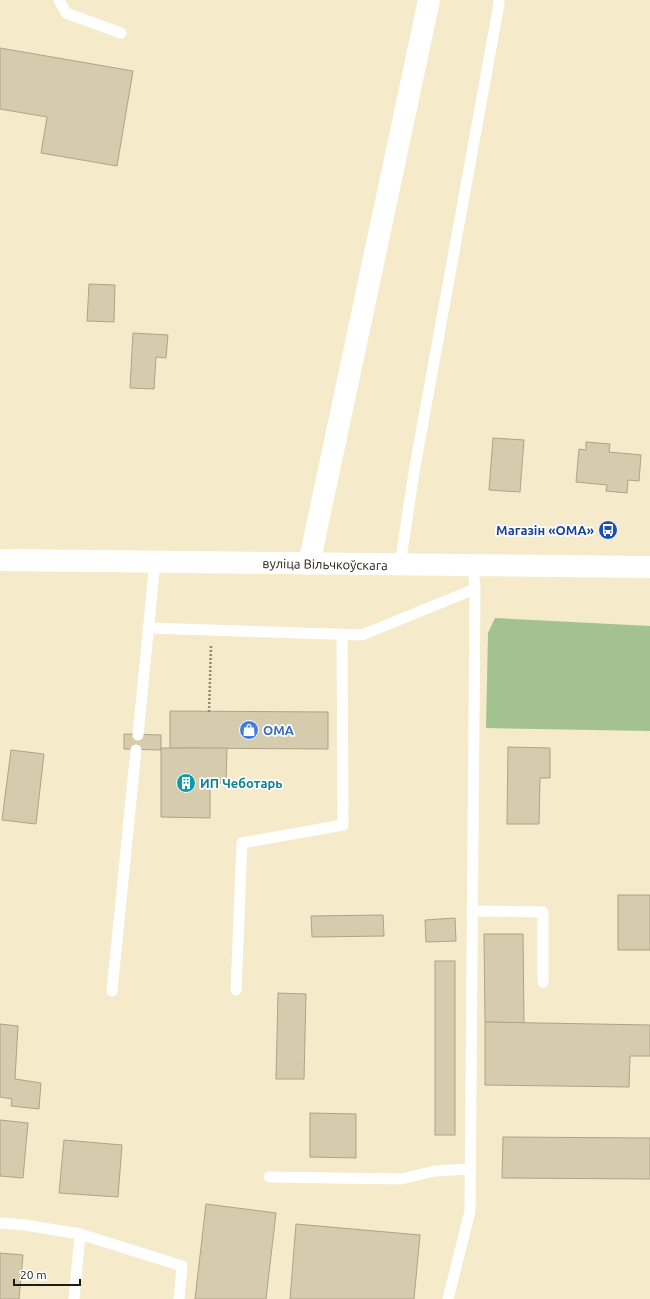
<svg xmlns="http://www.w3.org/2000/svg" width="650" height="1299" font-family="Ubuntu,sans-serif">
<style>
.forest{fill:#a3c290}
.building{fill:#d6cbac;stroke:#aea385}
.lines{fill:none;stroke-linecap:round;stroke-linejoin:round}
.path{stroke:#908872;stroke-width:2.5;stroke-dasharray:2 2;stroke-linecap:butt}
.service{stroke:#fff;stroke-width:11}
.minor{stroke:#fff;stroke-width:22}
.secondary{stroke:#fff;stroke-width:22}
.labels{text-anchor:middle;stroke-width:3.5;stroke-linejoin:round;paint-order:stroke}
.transit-label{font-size:13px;font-weight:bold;fill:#164399;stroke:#fff;text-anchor:end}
.street-label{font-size:13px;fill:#1f1b0f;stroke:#fff}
.shop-label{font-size:13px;font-weight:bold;fill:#366cbe;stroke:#fff;text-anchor:start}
.culture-label{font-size:13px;font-weight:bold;fill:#0d838f;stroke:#fff;text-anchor:start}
</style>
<rect width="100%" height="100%" fill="#f5eaca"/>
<path class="forest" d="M495,618L650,626V731L486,728L488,633Z"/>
<g class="building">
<path d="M0,48L133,71L117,166L41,153L47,117L0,109Z"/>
<path d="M89,284L115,285L114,322L87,321Z"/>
<path d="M133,333L168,335L166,358L156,357L154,389L130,388Z"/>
<path d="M493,438L524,440L520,492L489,490Z"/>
<path d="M586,442L610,444L609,452L641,455L639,481L628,480L627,493L606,491L607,485L576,482L579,449L586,450Z"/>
<path d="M170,711L328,712V749L170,748Z"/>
<path d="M124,734L161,735V750L124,749Z"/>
<path d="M508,747L550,748V778H540L539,824H507Z"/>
<path d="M161,748H227L226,783H210V818L161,817Z"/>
<path d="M11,750L44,754L36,824L2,820Z"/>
<rect x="618" y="895" width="32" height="55"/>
<path d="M383,915L384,936L312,937L311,916Z"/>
<path d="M455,918L456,941L426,942L425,920Z"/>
<path d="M484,934H523L524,1023L485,1022Z"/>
<rect x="435" y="961" width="20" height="174"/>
<path d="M278,993L306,994L304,1079H276Z"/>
<path d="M485,1022L650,1025V1056H630L629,1087L485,1085Z"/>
<path d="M0,1024L18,1026L15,1079L41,1083L39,1109L11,1106L12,1099L0,1097Z"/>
<path d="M310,1113L356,1114V1158L310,1157Z"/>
<path d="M0,1120L28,1123L23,1178L0,1176Z"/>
<path d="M503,1137L650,1138V1179L502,1178Z"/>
<path d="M64,1140L122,1145L118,1197L59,1193Z"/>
<path d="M206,1204L276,1213L266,1299H195Z"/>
<path d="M296,1224L420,1235L414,1299H290Z"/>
<path d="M0,1253L23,1255L19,1299H0Z"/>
</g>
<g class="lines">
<path class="path" d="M209,712L211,646"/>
<g class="service">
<path d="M59,0L66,13L121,33"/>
<path d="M400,565L414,472L499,4V0"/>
<path d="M148,628L362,635L475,589"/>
<path d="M138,735L155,562"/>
<path d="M472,911L543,912V982"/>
<path d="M236,990L242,843L343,825L342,634"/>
<path d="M112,991L136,750"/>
<path d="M269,1177L401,1179L435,1171L470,1169"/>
<path d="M0,1223L25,1225L80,1234L182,1266L179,1299"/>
<path d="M74,1299L80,1234"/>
<path d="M448,1299L470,1211L475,589L473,566"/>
</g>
<path class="minor" d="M309,564L429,0"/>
<path class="secondary" d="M0,560L650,567"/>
</g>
<defs>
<g id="bus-disc" transform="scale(1)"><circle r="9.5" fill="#1a4fb4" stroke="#fff"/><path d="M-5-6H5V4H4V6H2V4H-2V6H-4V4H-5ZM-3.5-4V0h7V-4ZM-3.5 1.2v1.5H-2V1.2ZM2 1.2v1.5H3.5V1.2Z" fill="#fff"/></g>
<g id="shop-disc" transform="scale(1)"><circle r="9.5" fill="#3f7fe0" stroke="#fff"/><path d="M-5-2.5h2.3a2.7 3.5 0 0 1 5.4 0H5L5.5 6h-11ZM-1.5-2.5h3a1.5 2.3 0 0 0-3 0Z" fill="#fff"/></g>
<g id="building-disc" transform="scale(1)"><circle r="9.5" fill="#0f9aa8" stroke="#fff"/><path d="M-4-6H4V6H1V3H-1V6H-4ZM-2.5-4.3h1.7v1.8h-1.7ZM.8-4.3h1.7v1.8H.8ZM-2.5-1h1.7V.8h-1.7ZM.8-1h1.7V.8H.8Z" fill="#fff"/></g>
</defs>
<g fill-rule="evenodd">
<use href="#bus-disc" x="608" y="530"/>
<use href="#shop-disc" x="249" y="730"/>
<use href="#building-disc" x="186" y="783"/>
</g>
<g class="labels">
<g class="transit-label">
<text x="594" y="535">Магазін «ОМА»</text>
</g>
<g class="street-label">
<text transform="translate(325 564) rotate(1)" y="5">вуліца Вільчкоўскага</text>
</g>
<g class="shop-label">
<text x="263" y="735">ОМА</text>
</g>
<g class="culture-label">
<text x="200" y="788">ИП Чеботарь</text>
</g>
</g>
<path d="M14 1279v6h66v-6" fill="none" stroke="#1f1b0f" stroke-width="2"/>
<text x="20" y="1279" font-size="12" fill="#1f1b0f" stroke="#ffffff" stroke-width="3" paint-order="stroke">20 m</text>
</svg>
